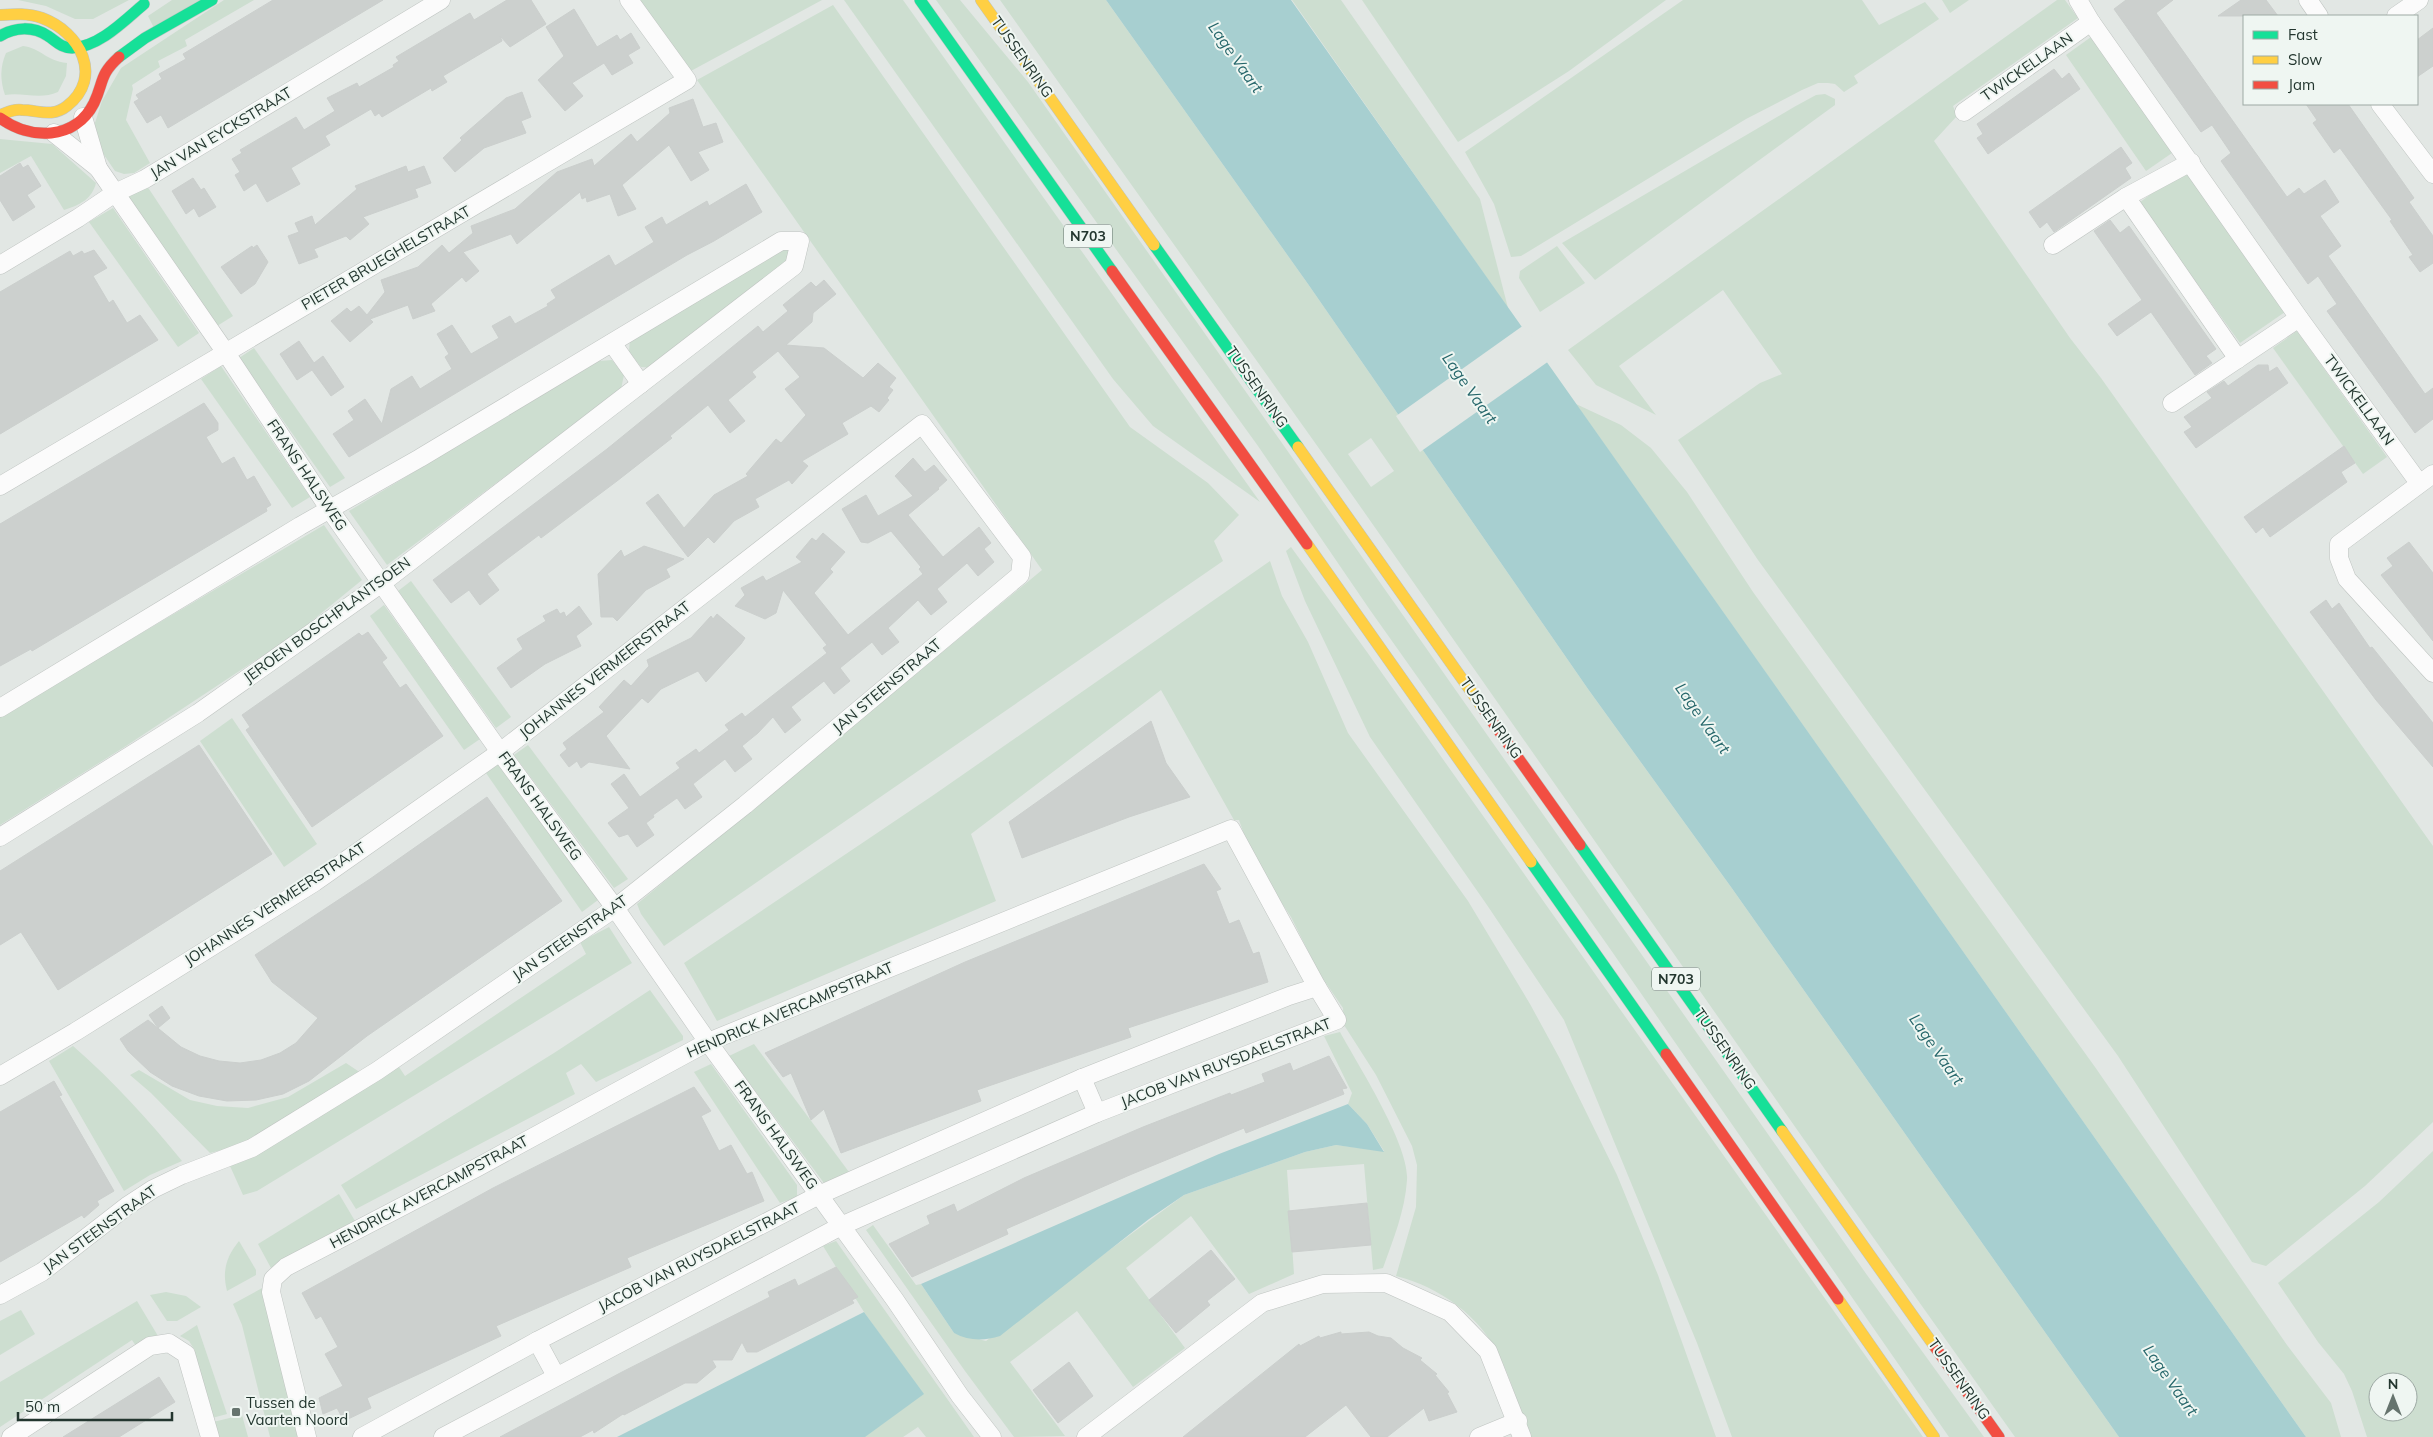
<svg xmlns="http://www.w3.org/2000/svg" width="2433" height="1437" font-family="Mulish,sans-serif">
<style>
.green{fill:#cdded0;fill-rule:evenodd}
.water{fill:#a7cfd0}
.pier{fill:#e2e7e4}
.building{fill:#ccd0ce;stroke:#cbcfcd}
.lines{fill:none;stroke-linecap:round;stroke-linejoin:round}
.street-casing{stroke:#bfc4c1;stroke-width:19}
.fast-casing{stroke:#bec4c1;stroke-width:12}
.slow-casing{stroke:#bec4c1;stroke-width:12}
.jam-casing{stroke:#bec4c1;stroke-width:12}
.street{stroke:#fbfbfb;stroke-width:18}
.fast{stroke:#16e098;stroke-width:11}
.slow{stroke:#ffcf43;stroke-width:11}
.jam{stroke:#f24e42;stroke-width:11}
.poi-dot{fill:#66746e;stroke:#eff6f2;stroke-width:2}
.labels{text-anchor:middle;stroke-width:4;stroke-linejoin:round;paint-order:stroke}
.shield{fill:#eff6f2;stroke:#60706a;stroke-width:1}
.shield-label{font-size:14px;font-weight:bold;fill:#23362f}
.street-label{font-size:15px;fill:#23362f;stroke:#eff6f2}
.poi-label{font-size:15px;fill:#23362f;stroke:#eff6f2;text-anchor:start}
.water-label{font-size:16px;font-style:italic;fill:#25666a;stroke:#eff6f2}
</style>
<rect width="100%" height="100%" fill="#e2e7e4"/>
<g class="green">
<path d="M18,0H129L93,19H75L46,6Z"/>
<path d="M172,0H202L154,28L148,16Z"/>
<path d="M224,0H254L185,40L187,46L158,61L160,67L132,85L133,89L126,120L150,163L134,173L124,174L115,171L100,149L94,126L102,101L121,68Z"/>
<path d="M637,0H822L689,72Z"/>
<path d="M844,0H903L1260,502L1153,426L1113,379Z"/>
<path d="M936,0H960L1028,82L1867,1275L1984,1437H1949L1606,943L1370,610L1258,446Z"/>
<path d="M1000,0H1106L1308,284L1588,689L1731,887L2119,1437H2015L1831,1178L1355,499ZM1371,438L1394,471L1371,487L1348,454Z"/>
<path d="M1292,0H1341L1480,199L1508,308Z"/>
<path d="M1362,0H1666L1569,71L1458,142Z"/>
<path d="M1683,0H1862L1879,25L1925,2L1939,19L1854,76L1858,83L1844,92L1835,84L1828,83H1818L1802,90L1746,119L1521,256L1511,257L1494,204L1465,152Z"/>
<path d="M1942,0H1969L1950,13Z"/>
<path d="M2057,0H2065L2078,18L1953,106L1957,116L1934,141L2070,338L2101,378L2433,846V1122L2365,1186L2266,1266L2252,1262L2118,1056L1758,560L1678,440L1760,383L1782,374L1723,290L1619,366L1656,415L1596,385L1568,350Z"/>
<path d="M833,5L1130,427L1208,483L1239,515L1214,541L1223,561L664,946L641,914L637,904L1042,570L697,80Z"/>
<path d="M2091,37L2172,153L2146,171L2066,55Z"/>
<path d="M23,46C41,48 46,61 67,63L66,76L58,92C40,100 23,92 5,95C0,80 0,67 6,53Z"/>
<path d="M1825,94L1835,99V105L1595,280L1562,243L1794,107L1816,95Z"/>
<path d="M0,139L52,144L96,183C92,199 80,205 64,210L31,156L0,173Z"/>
<path d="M2185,168L2285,312L2240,343L2139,203Z"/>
<path d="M147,186L233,316L217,326L126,198Z"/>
<path d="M113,208L199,333L178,347L89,222Z"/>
<path d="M787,246L791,254L785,263L654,368L641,367L629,352L630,338Z"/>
<path d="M1557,246L1585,283L1540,312L1519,278L1520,271Z"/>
<path d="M2297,331L2387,457L2363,474L2273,348Z"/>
<path d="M254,348L345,478L330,487L239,358Z"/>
<path d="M612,360L624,375L621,389L387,565L349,511L599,361Z"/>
<path d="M221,366L310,497L292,508L201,379Z"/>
<path d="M1576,404L1621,425L1651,448L1687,492L1753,592L2095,1067L2287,1345L2331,1403L2341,1437H2306Z"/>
<path d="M324,525L362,580L297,633L126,746L0,825V717Z"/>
<path d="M1291,547L1367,652L1923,1437H1732L1697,1343L1564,1020L1487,905L1370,737L1305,601L1286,551Z"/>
<path d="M1270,561L1282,596L1308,642L1348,733L1468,901L1530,1004L1560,1059L1617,1175L1658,1275L1716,1437H1530C1520,1411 1512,1382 1500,1357C1480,1316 1440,1287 1396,1276L1416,1207L1417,1165L1412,1146L1376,1075L1344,1025L1343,1008L1319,973L1291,917L1253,860L1239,820H1234L1161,690L971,834L996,901L717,1021L684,963L935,794Z"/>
<path d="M411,581L511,717L496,728L398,591Z"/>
<path d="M384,605L480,739L464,750L370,616Z"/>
<path d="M232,718L317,844L284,867L200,741Z"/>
<path d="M528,745L628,879L614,888L514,755Z"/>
<path d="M500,763L598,900L582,912L486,773Z"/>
<path d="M609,927L632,963L257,1191L243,1195L230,1166L399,1067L405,1076L586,954L580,942Z"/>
<path d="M650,990L683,1036V1040L596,1082L581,1064L566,1073L575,1094L356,1209L341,1185L554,1053Z"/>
<path d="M1340,1032C1358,1065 1410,1146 1407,1180C1405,1211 1393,1240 1383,1268L1373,1270L1364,1164L1287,1170L1294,1274L1249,1294L1191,1216L1126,1268L1185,1348L1133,1387L1077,1311L1010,1362L1065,1436L1014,1437L965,1371L866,1230L873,1225L916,1285L921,1284L954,1333L986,1341L1184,1195L1305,1152L1336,1145L1384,1151L1367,1124L1348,1104L1352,1093L1324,1036Z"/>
<path d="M754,1044L849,1172L824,1183L729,1056Z"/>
<path d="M73,1046C113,1081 148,1119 182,1161L150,1175L124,1191L49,1061Z"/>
<path d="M346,1063L361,1073L242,1145L210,1153L151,1093L130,1075L139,1070L190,1100L217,1106L248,1108L288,1097Z"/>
<path d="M711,1064L797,1185V1197L780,1203L694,1072Z"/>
<path d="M2433,1151V1437H2367L2352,1391L2344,1374L2318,1342L2278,1283L2379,1202ZM2378,1382H2408V1412H2378Z"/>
<path d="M339,1194L355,1221L271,1268L258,1244Z"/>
<path d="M239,1241L256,1270V1275L227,1291C222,1271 226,1257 239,1241Z"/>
<path d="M836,1241L974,1437H926L918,1427L903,1437H864L923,1394L864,1312L823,1246Z"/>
<path d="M264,1287L300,1437H270L242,1325L233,1304Z"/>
<path d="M166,1292L186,1296L201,1307L177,1321H167L150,1295Z"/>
<path d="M137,1301L158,1336L136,1346L132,1340L0,1427V1382Z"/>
<path d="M21,1310L35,1334L0,1355V1321Z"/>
<path d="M197,1325L227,1414L212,1418L194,1349L189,1341L180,1336Z"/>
<path d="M242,1415L248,1437H217L213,1422Z"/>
</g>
<g class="water">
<path d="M1106,0H1291L2306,1437H2119L1731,887L1588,689L1308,284Z"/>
<path d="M1348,1104L1367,1124L1384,1152L1336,1145L1305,1152L1184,1195L1149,1219L1000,1336C984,1341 969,1341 954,1333L921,1284L1219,1154Z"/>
<path d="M864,1312L924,1394L865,1437H617Z"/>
</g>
<path class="pier" d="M1524,325L1549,361L1420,452L1396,416Z"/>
<g class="building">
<path d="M273,0H383L168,128L161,115L147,123L134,102L139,99L136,95L162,79L159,74L186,59L183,54Z"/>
<path d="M507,0H531L546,24L510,47L500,36L502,41L443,76L447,82L432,91L431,88L382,117L379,113L375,116L371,109L325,136L330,145L291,168L300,184L267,202L256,183L244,191L235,175L240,172L232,159L242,153L240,150L296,117L304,130L335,111L327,98L357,83L359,87L394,67L393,65L399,61L396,57L470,13L474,20Z"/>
<path d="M2126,0H2173L2156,13L2287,197L2299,188L2304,194L2325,180L2339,202L2320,216L2341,246L2328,256L2425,394L2433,388V419L2415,433L2327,311L2337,304L2318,276L2308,284L2221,161L2231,153L2212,125L2201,132L2114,9Z"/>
<path d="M2241,0H2266L2278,16H2218Z"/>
<path d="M574,9L597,47L617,35L620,40L631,33L640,48L628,55L633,63L612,75L604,63L572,83L583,96L565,111L538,80L564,56L546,27Z"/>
<path d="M2433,28V66L2417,77V40Z"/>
<path d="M2054,69L2062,79L2069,73L2080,89L1988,154L1977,138L1983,134L1977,124Z"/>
<path d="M522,92L531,117L521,121L526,133L484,148L455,172L443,158L462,140L460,138L506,98Z"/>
<path d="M693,99L703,127L716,123L723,142L698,152L709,170L691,181L669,145L622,185L636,209L618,216L610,194L587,202L586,197L582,199L580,192L517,244L511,234L463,252L479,271L466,282L462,277L431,304L435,311L413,319L408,305L370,319L373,322L350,342L331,321L347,308L351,312L359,306L367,315L385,292L381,280L418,267L442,245L449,253L473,233L471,226L515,209L557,172L592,159L594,166L631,134L637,142L670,113L669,108Z"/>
<path d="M2306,104H2348L2414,198L2409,202L2433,236V263L2420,272L2409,257L2413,255L2390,221L2392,220L2340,148L2334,153L2313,123L2317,120Z"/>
<path d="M2121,147L2132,163L2125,168L2131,178L2054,232L2047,222L2040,228L2029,212Z"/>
<path d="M20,163L23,168L28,165L41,186L27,195L35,207L13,221L0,200V176Z"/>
<path d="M406,166L408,172L424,166L431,183L415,189L418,197L363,217L369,224L350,240L346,236L314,249L318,257L299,264L288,236L299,232L295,223L312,216L315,225L357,189L355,186Z"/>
<path d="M193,178L201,190L204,188L216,207L199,217L194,208L186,214L172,191Z"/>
<path d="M746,184L762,212L714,241L687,255L349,457L333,434L354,420L348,411L365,399L382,424L391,389L412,376L420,389L452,369L445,357L449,354L437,334L452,325L471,354L499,338L492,326L510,316L515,324L548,306L547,304L556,298L551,290L609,255L615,266L654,242L645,227L662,217L666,225L707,201L709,206Z"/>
<path d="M2110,220L2120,233L2129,226L2216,349L2206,356L2212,363L2195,375L2151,312L2117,336L2108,324L2142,300L2094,231Z"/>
<path d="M257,245L268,262L255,284L241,294L221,267L252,246L253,248Z"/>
<path d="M94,250L107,268L93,276L109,303L113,300L127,323L140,315L158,340L0,434V292L70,251L73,256L82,251L84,254Z"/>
<path d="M824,280L836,294L813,313L812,322L786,345L824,348L863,378L878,363L896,378L889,387L893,390L887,398L889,400L879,412L871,406L842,423L848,434L802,461L808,466L792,484L789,480L755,499L759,507L734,521L714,543L708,537L688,557L646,503L658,494L684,528L714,495L748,476L746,474L776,439L781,443L806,415L785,389L800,377L778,351L752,372L756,377L728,400L745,421L730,433L708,405L670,436L672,438L617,481L541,538L539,535L487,574L499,590L480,605L469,590L451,603L433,580L607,449L758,326L763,332L788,311L783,305L811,282L816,287Z"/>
<path d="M299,341L314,363L323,356L344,387L331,396L312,370L297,380L280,354Z"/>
<path d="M2258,365H2268L2269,372L2277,367L2288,383L2196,448L2184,432L2192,427L2184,417L2212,398L2207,392L2224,381L2228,386Z"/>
<path d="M204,403L218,423V430L206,437L222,464L234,457L247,480L254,476L271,505L266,508L267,511L32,651L31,649L0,666V524Z"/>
<path d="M2344,446L2355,463L2341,472L2347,482L2270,537L2263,527L2256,533L2244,517Z"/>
<path d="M913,458L925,472L934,465L947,480L938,488L939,489L908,515L943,557L979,527L991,543L984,549L994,562L978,576L967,563L937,589L947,602L931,615L918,600L888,628L899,642L882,655L872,642L840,668L850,681L834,694L824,681L791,707L801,720L785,733L773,717L758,733L742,746L752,759L735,772L725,759L693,784L702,797L685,809L677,798L653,815L654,817L646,823L654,835L637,847L628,834L619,837L608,823L629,808L611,784L624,774L640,797L680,768L676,763L696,749L699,753L729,730L725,725L742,713L745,717L827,653L823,648L827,645L783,590L776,613L765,619L735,606L745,595L741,588L763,576L766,581L802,562L796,557L812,538L816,541L823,533L845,552L830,569L833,572L814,593L848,635L923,574L919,569L921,567L891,531L868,543L861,542L842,509L866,495L878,516L913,496L895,476Z"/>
<path d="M2409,542L2433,573V641L2381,575L2393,566L2387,558Z"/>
<path d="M644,546L684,559L666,569L670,577L646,590L617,621L613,617H601L598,574L621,550L624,557Z"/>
<path d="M2326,600L2332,609L2339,603L2370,648L2372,647L2433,723V767L2376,700L2310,612Z"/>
<path d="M579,606L592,624L576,636L581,646L545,664L511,688L497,668L523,649L517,639L546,621L543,616L557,609L560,614L564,612L566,617Z"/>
<path d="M717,614L745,638L741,644L706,682L698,671L661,689L648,703L642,698L606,736L630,769L589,762L581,768L577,761L569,767L560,755L567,749L563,743L604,712L599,707L624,680L631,686L649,666L647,660L691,638L711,616L713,619Z"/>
<path d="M368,632L387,658L382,662L400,688L406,684L443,736L312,827L246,730L250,727L242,715L359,633L362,636Z"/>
<path d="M1151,721L1166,763L1190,797L1129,817L1022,858L1009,822Z"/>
<path d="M199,745L272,854L58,990L21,932L0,945V871Z"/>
<path d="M487,797L562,901L367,1036L309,1081L283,1094L256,1100L227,1101L199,1096L172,1086L150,1072L128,1051L120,1039L148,1020L181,1047L200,1056L219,1061L240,1063L261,1060L280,1053L296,1043L318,1018L272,982L255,955L370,879Z"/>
<path d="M1204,864L1221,889L1216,891L1229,924L1239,920L1253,954L1259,952L1268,982L1128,1028L1131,1037L977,1090L981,1101L841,1153L824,1109L811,1120L791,1073L783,1077L765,1053L965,962Z"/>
<path d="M162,1006L170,1018L158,1028L149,1015Z"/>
<path d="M1329,1056L1347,1088L1342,1089L1344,1094L1246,1133L1244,1128L1132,1174L1006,1229L1008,1234L912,1277L889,1244L930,1224L927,1216L954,1204L957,1212L1024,1178L1143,1127L1230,1093L1231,1095L1265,1082L1262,1074L1290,1063L1293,1071Z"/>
<path d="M54,1081L62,1095L59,1096L114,1191L97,1201L99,1205L84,1218L82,1215L0,1262V1112Z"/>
<path d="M694,1087L711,1111L701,1116L719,1151L731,1145L747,1174L752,1172L764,1201L627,1258L631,1267L496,1326L501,1336L367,1398L371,1408L344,1421L337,1408L323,1414L319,1398L343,1386L325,1354L338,1347L321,1316L316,1319L302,1293L493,1188Z"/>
<path d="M1367,1203L1371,1245L1292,1252L1288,1211Z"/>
<path d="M1211,1250L1235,1279L1207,1301L1210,1305L1176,1333L1149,1300Z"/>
<path d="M836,1267L858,1297L852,1300L854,1303L757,1352H747L742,1342L732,1360H712L716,1367L697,1383H685L624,1415L623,1414L594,1433L593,1430L580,1437H500L622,1372L770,1297L768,1292L795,1279L798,1286Z"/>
<path d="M1341,1332V1334L1369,1332L1378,1336L1391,1338L1403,1348L1422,1358L1420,1360L1437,1374L1435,1375L1449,1392L1447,1393L1457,1412L1429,1421L1424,1408L1387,1437H1371L1346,1405L1305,1437H1183L1299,1344L1300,1346L1319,1336L1320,1338Z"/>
<path d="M1069,1362L1093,1396L1058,1423L1033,1390Z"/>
<path d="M159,1377L175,1402L119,1437H63Z"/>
</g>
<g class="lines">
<g class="street-casing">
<g id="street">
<path d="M2078,0L2091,22L2299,318L2419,483"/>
<path d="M2308,0L2319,16"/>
<path d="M2396,16L2419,0"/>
<path d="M2380,104L2433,174"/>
<path d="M1964,112L2091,22"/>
<path d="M83,117L98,168"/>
<path d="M54,133L98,168L226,353L330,510L500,752L615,908L708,1042L895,1300L960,1396L992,1437"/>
<path d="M2126,197L2238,359"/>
<path d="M2053,245L2126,197L2191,162"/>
<path d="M0,265L78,218L115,193L145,179L441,0"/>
<path d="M612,343L641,384"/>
<path d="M2172,403L2299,318"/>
<path d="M2433,474L2339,544V558L2347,579L2433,673"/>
<path d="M0,486L687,80L629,0"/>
<path d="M0,708L300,526L420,458L781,241H800L794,266L382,583L198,713L0,837"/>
<path d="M0,1076L75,1032L315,882L500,752L922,424L1022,557L1020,575L745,805L615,908L377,1071L252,1148L182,1175L153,1189L127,1206L42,1272L0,1295"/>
<path d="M1082,1078L1097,1113"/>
<path d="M537,1341L556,1376"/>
<path d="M11,1437L150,1346L169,1343L186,1354L210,1437"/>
<path d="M307,1437L271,1292L273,1279L286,1267L478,1167L708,1042L1231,829L1317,987"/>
<path d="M362,1437L537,1341L819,1195L1082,1078L1289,996L1317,987L1337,1020L1097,1113L841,1226L443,1437"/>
<path d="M1086,1437L1262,1303L1323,1284L1386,1283L1450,1312L1488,1351L1522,1437"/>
<path d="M1479,1437L1518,1421"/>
</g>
</g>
<g class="fast-casing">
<g id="fast">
<path d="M920,0L1112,271"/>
<path d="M0,36C15,27 33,26 48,36C56,41 61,48 72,48C99,47 124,21 144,4"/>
<path d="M119,57L145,38L212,0"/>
<path d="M1154,245L1298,447"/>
<path d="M1580,845L1782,1131"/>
<path d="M1531,862L1666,1054"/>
</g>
</g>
<g class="slow-casing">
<g id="slow">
<path d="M981,0L1154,245"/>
<path d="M0,15C14,14 28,13 42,18C80,32 104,77 67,106C52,118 38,110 22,110C14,109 8,112 0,115"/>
<path d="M1298,447L1482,707"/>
<path d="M1307,544L1531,862"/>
<path d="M1782,1131L1935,1347"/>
<path d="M1838,1299L1934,1437"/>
</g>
</g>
<g class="jam-casing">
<g id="jam">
<path d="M0,118C30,140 75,141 94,103C104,82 99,75 119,57"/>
<path d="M1112,271L1307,544"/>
<path d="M1482,707L1580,845"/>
<path d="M1666,1054L1838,1299"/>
<path d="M1935,1347L1999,1437"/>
</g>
</g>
<use href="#street" class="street"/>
<use href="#fast" class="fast"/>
<use href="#slow" class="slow"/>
<use href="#jam" class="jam"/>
</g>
<rect class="poi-dot" x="231" y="1407" width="10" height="10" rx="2.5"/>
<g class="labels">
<g class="shield">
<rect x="1064" y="224.5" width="48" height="23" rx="4"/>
<rect x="1652" y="967.5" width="48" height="23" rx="4"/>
</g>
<g class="shield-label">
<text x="1088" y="241">N703</text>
<text x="1676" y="984">N703</text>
</g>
<g class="street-label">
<text transform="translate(1022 57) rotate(55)" y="5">TUSSENRING</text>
<text transform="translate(2027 67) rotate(-35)" y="5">TWICKELLAAN</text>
<text transform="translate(221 133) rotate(-31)" y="5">JAN VAN EYCKSTRAAT</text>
<text transform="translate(386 258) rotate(-30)" y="5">PIETER BRUEGHELSTRAAT</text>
<text transform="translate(1257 387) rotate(55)" y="5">TUSSENRING</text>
<text transform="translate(2359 400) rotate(54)" y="5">TWICKELLAAN</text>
<text transform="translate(307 475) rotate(56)" y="5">FRANS HALSWEG</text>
<text transform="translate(327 620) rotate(-36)" y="5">JEROEN BOSCHPLANTSOEN</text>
<text transform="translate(605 670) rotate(-38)" y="5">JOHANNES VERMEERSTRAAT</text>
<text transform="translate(887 686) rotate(-40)" y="5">JAN STEENSTRAAT</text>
<text transform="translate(1491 718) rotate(55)" y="5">TUSSENRING</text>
<text transform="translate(540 806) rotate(54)" y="5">FRANS HALSWEG</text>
<text transform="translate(275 904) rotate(-33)" y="5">JOHANNES VERMEERSTRAAT</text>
<text transform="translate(570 938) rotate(-35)" y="5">JAN STEENSTRAAT</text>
<text transform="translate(790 1010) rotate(-23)" y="5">HENDRICK AVERCAMPSTRAAT</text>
<text transform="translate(1725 1049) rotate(55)" y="5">TUSSENRING</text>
<text transform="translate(1226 1063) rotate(-21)" y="5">JACOB VAN RUYSDAELSTRAAT</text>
<text transform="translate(776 1135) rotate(54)" y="5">FRANS HALSWEG</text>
<text transform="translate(429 1192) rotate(-28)" y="5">HENDRICK AVERCAMPSTRAAT</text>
<text transform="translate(100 1229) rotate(-36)" y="5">JAN STEENSTRAAT</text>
<text transform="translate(699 1257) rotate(-27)" y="5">JACOB VAN RUYSDAELSTRAAT</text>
<text transform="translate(1959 1379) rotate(55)" y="5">TUSSENRING</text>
</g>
<g class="poi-label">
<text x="246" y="1408">Tussen de<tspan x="246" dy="17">Vaarten Noord</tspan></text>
</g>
<g class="water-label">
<text transform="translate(1236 57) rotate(55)" y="6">Lage Vaart</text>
<text transform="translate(1470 388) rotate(55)" y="6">Lage Vaart</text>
<text transform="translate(1703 718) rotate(55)" y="6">Lage Vaart</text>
<text transform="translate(1937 1049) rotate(55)" y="6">Lage Vaart</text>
<text transform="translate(2171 1380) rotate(55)" y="6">Lage Vaart</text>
</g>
</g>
<rect x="2243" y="15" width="175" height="90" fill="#eff6f2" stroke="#9da9a4"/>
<rect x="2253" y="31" width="25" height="8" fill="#16e098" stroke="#9da9a4"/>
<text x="2288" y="40" font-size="15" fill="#23362f">Fast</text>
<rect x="2253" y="56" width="25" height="8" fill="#ffcf43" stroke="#9da9a4"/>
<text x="2288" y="65" font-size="15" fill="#23362f">Slow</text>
<rect x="2253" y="81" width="25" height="8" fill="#f24e42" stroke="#9da9a4"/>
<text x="2288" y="90" font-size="15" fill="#23362f">Jam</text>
<g transform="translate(2393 1397)"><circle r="24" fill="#eff6f2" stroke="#9da9a4"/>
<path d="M0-4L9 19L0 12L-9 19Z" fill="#66746e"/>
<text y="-8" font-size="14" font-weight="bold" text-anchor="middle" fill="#23362f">N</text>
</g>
<path d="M18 1412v8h154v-8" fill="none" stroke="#23362f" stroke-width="2.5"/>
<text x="25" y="1412" font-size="15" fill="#23362f" stroke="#eff6f2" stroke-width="4" paint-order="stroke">50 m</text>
</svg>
